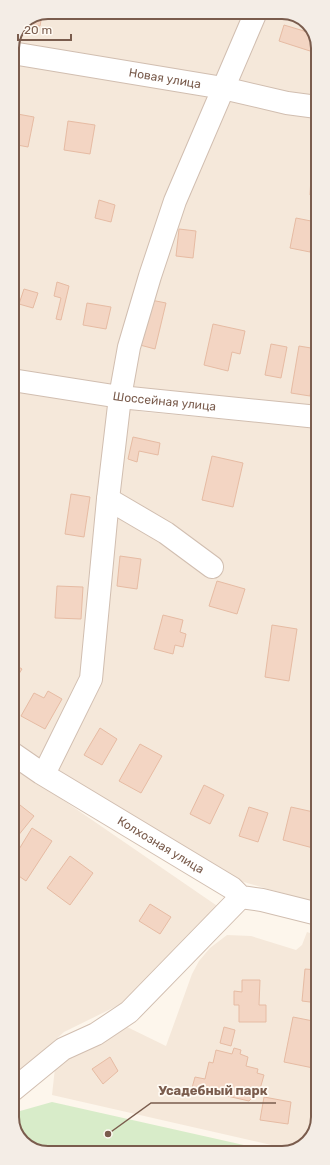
<svg xmlns="http://www.w3.org/2000/svg" width="330" height="1165" font-family="Rubik,sans-serif">
<style>
.residential{fill:#f5e8da}
.green{fill:#d8ecc9}
.building{fill:#f3d5c3;stroke:#e6bba3}
.lines{fill:none;stroke-linecap:round;stroke-linejoin:round}
.minor-casing{stroke:#d1beb0;stroke-width:24}
.minor{stroke:#fff;stroke-width:22}
.labels{text-anchor:middle;stroke-width:3.5;stroke-linejoin:round;paint-order:stroke}
.street-label{font-size:12px;fill:#7a5c4d;stroke:#fffaf3}
.rim{fill:none;stroke:#7a5c4d;stroke-width:2}
.leader{fill:none;stroke:#7a5c4d;stroke-width:1.5}
.callout-dot{fill:#7a5c4d;stroke:#fffaf3;stroke-width:1.5}
.callout-label{font-size:13px;text-anchor:middle;font-weight:bold;fill:#7a5c4d;stroke:#fffaf3;stroke-width:3.5;stroke-linejoin:round;paint-order:stroke}
</style>
<rect width="100%" height="100%" fill="#fdf6ec"/>
<g class="residential">
<path d="M48,12H286L306,21L317,41L318,408L131,389L12,370V48L23,22Z"/>
<path d="M12,389L144,412L318,428V903L226,877L12,742Z"/>
<path d="M12,765L226,912L129,1000L64,1032L13,1077Z"/>
<path d="M307,932L318,936V1117L309,1140L293,1150L52,1095L56,1059L123,1025L166,1046L192,974L199,961L210,948L227,935L251,936L296,950L302,945Z"/>
</g>
<path class="green" d="M52,1102L275,1152L44,1153C24,1144 13,1137 13,1113Z"/>
<g class="building">
<path d="M42,15L40,26L22,23L23,22Z"/>
<path d="M284,25L314,34L315,36L310,51L279,41Z"/>
<path d="M12,113L34,117L28,147L12,144Z"/>
<path d="M68,121L95,125L90,154L64,150Z"/>
<path d="M311,177H317V196L310,195Z"/>
<path d="M99,200L115,205L111,222L95,218Z"/>
<path d="M296,218L316,222L310,252L290,248Z"/>
<path d="M179,229L196,231L193,258L176,256Z"/>
<path d="M57,282L69,286L61,320L56,319L61,298L54,296Z"/>
<path d="M24,289L38,293L33,308L19,304Z"/>
<path d="M151,300L166,303L155,349L140,345Z"/>
<path d="M87,303L111,307L106,329L83,325Z"/>
<path d="M213,324L245,331L240,354L232,352L228,371L204,365Z"/>
<path d="M271,344L287,347L281,378L265,375Z"/>
<path d="M299,346L317,349L310,396L291,393Z"/>
<path d="M133,437L160,443L158,455L139,451L137,462L128,459Z"/>
<path d="M212,456L243,463L233,507L202,500Z"/>
<path d="M71,494L90,497L84,537L65,534Z"/>
<path d="M120,556L141,559L137,589L117,586Z"/>
<path d="M217,581L245,589L237,614L209,606Z"/>
<path d="M57,586L83,587L81,619L55,618Z"/>
<path d="M163,615L183,620L180,632L186,634L183,647L175,645L173,654L154,649Z"/>
<path d="M272,625L297,629L289,681L265,677Z"/>
<path d="M12,663L22,669L12,685Z"/>
<path d="M48,691L62,699L45,729L21,716L34,693L44,698Z"/>
<path d="M100,728L117,739L102,765L84,755Z"/>
<path d="M140,744L162,756L141,793L119,781Z"/>
<path d="M204,785L224,795L210,824L190,814Z"/>
<path d="M20,805L34,816L13,842V813Z"/>
<path d="M249,807L268,813L258,842L239,836Z"/>
<path d="M291,807L318,813V825L313,848L283,840Z"/>
<path d="M32,828L52,841L26,881L13,872V859Z"/>
<path d="M70,856L93,873L70,905L47,888Z"/>
<path d="M150,904L171,917L160,934L139,921Z"/>
<path d="M305,969L318,970V1003L302,1001Z"/>
<path d="M242,980H260L259,1005H266V1022H239V1005H234V991L242,992Z"/>
<path d="M293,1017L318,1022V1069L284,1062Z"/>
<path d="M224,1027L235,1030L231,1046L220,1043Z"/>
<path d="M234,1048L241,1050L240,1054L248,1057L246,1066L258,1069L257,1073L264,1075L260,1089L249,1101L192,1088L195,1077L205,1079L209,1062L213,1063L216,1050L232,1054Z"/>
<path d="M110,1057L118,1071L103,1084L92,1069Z"/>
<path d="M264,1097L291,1102L288,1124L260,1120Z"/>
</g>
<g class="lines">
<g class="minor-casing">
<g id="minor">
<path id="s1" d="M12,53L223,88L287,103L317,107"/>
<path id="s2" d="M12,380L120,397L318,417"/>
<path d="M108,499L166,533L212,567"/>
<path id="s3" d="M12,753L41,773L232,888L241,897L262,900L318,914"/>
<path d="M44,774L91,679L108,499L120,397L129,347L150,276L175,201L256,12"/>
<path d="M13,1090L63,1049L96,1034L129,1012L241,897"/>
</g>
</g>
<use href="#minor" class="minor"/>
</g>
<g class="labels">
<g class="street-label">
<text dy="4" stroke="none"><textPath href="#s1" startOffset="155">Новая улица</textPath></text>
<text dy="4" stroke="none"><textPath href="#s2" startOffset="154">Шоссейная улица</textPath></text>
<text dy="4" stroke="none"><textPath href="#s3" startOffset="175">Колхозная улица</textPath></text>
</g>
</g>
<path d="M0 0H330V1165H0ZM48 19H282A29 29 0 0 1 311 48V1117A29 29 0 0 1 282 1146H48A29 29 0 0 1 19 1117V48A29 29 0 0 1 48 19Z" fill="#f4ede6" fill-rule="evenodd"/>
<path class="rim" d="M48 19H282A29 29 0 0 1 311 48V1117A29 29 0 0 1 282 1146H48A29 29 0 0 1 19 1117V48A29 29 0 0 1 48 19Z"/>
<path class="leader" d="M108 1134L151 1103H276"/>
<circle class="callout-dot" cx="108" cy="1134" r="4"/>
<g class="callout-label">
<text x="213" y="1095">Усадебный парк</text>
</g>
<path d="M18 34v6h53v-6" fill="none" stroke="#7a5c4d" stroke-width="2"/>
<text x="24" y="34" font-size="12" fill="#7a5c4d" stroke="#fffaf3" stroke-width="3" paint-order="stroke">20 m</text>
</svg>
